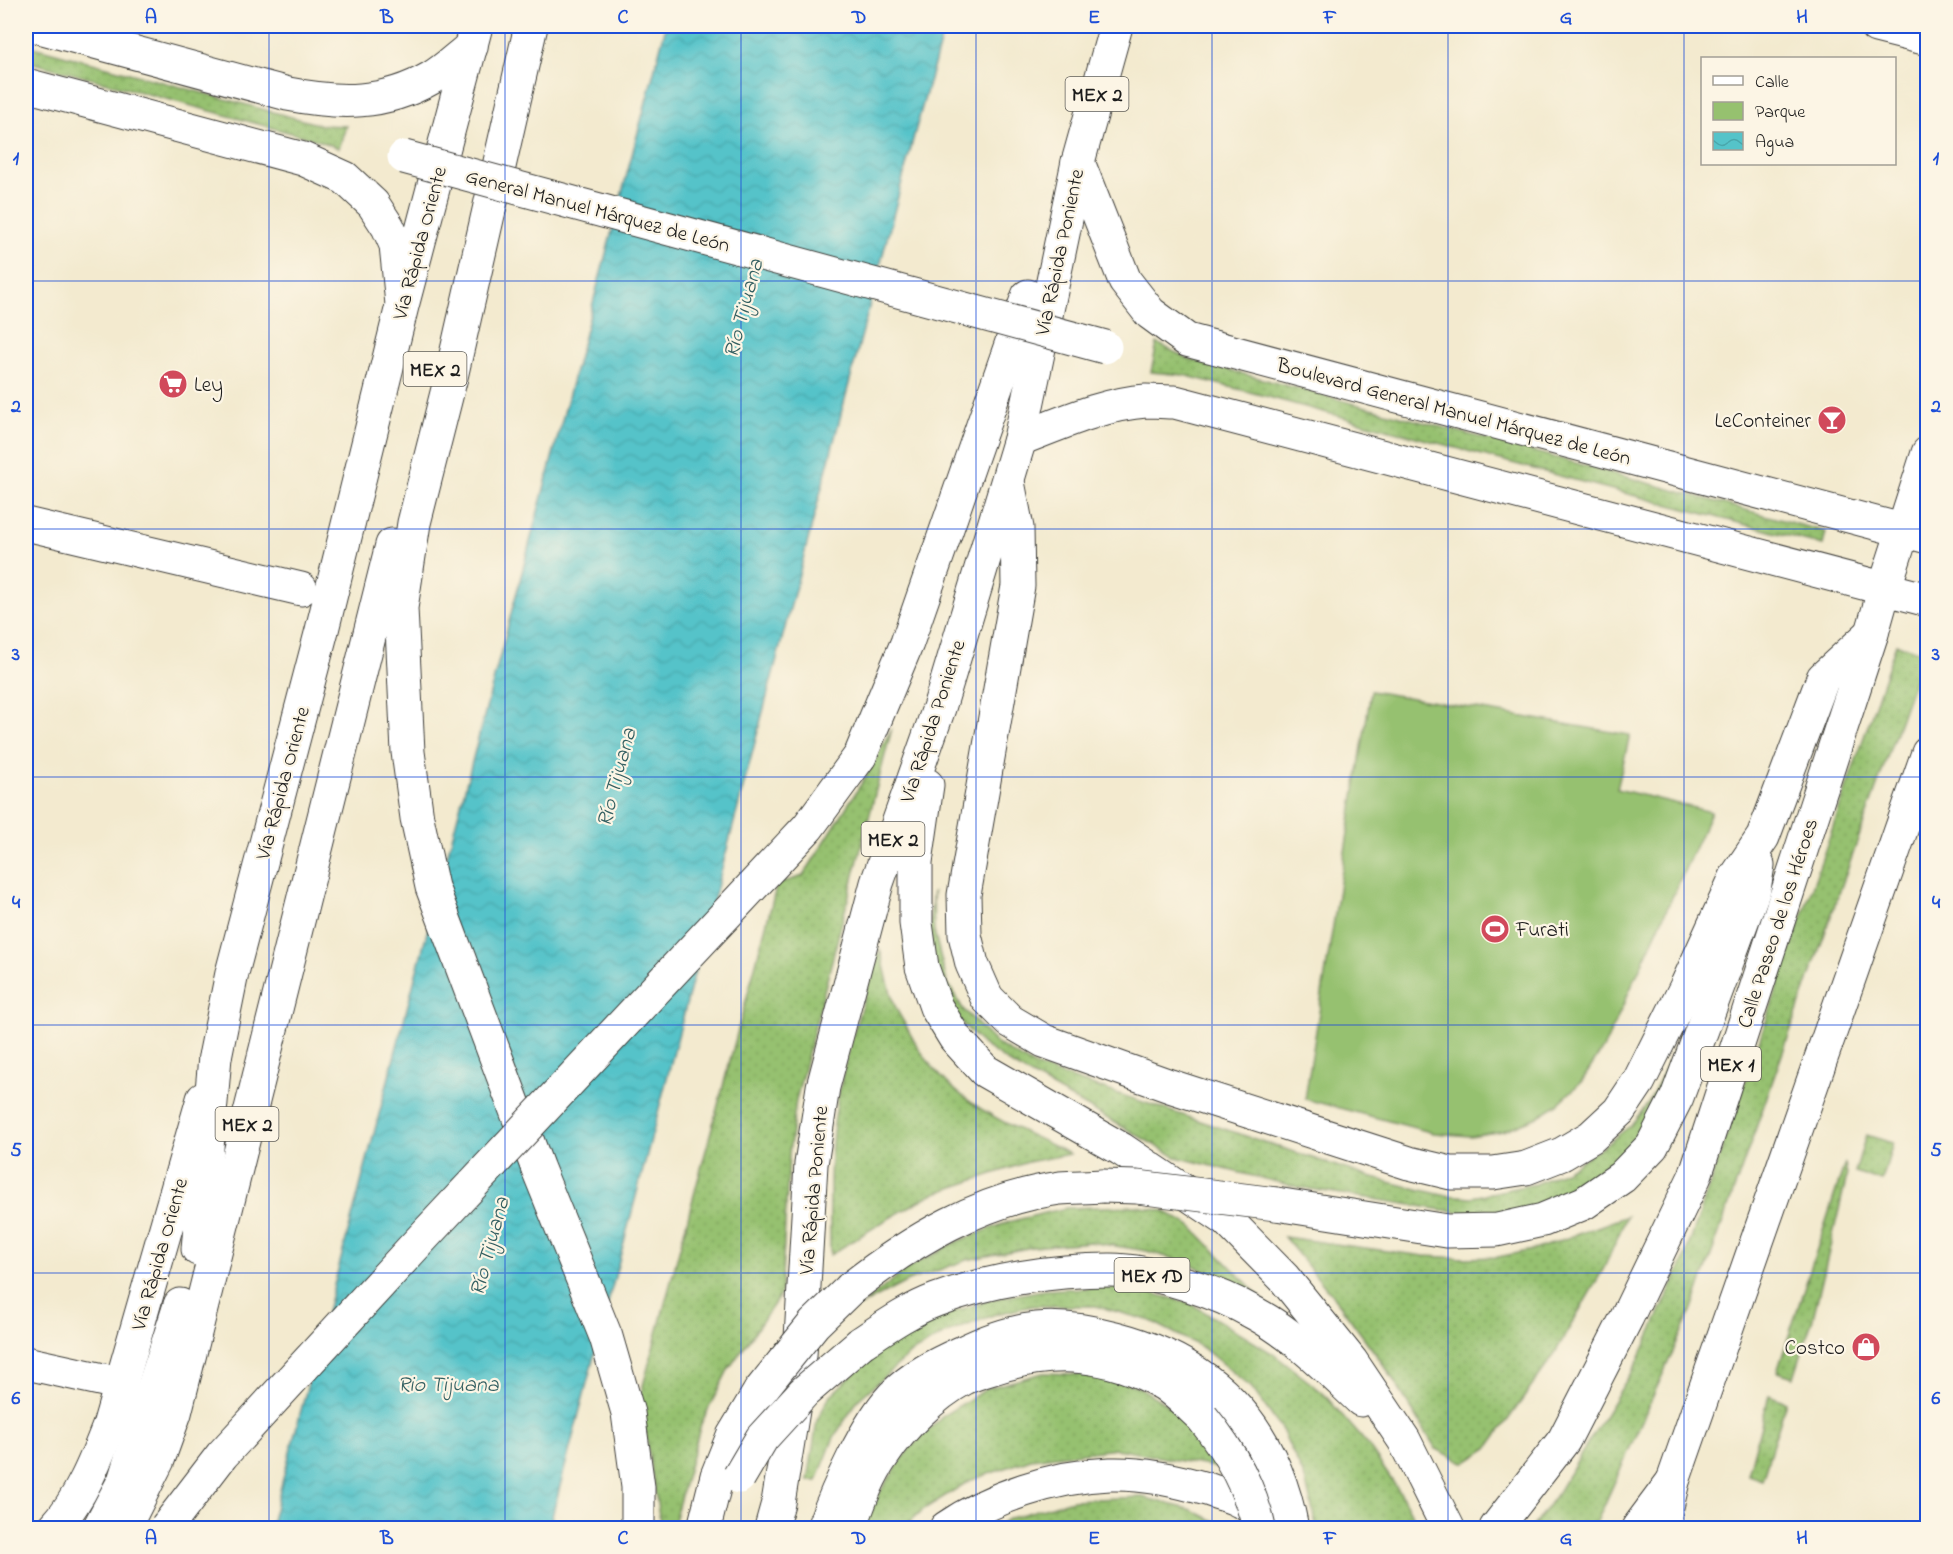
<svg xmlns="http://www.w3.org/2000/svg" width="1953" height="1554" font-family="'Indie Flower',sans-serif">
<style>
.green{fill:url(#green-dots);stroke:#596e46;stroke-width:1.5}
.pitch{fill:#96c16f;stroke:#596e46;stroke-width:1.5}
.water{fill:url(#water-waves);stroke:#387072;stroke-width:1.5}
.lines{fill:none;stroke-linecap:round;stroke-linejoin:round}
.minor-casing{stroke:#3c3b37;stroke-width:35}
.major-casing{stroke:#3c3b37;stroke-width:35}
.highway-casing{stroke:#3c3b37;stroke-width:35}
.minor{stroke:#fff;stroke-width:33}
.major{stroke:#fff;stroke-width:33}
.highway{stroke:#fff;stroke-width:33}
.minor-bridge-casing{stroke:#3c3b37;stroke-width:35;stroke-linecap:butt}
.highway-bridge-casing{stroke:#3c3b37;stroke-width:35;stroke-linecap:butt}
.minor-bridge{stroke:#fff;stroke-width:33}
.highway-bridge{stroke:#fff;stroke-width:33}
.grid{fill:none;stroke:#1d4ed8;stroke-width:1.5;stroke-opacity:0.55}
.labels{text-anchor:middle;stroke-width:4.5;stroke-linejoin:round;paint-order:stroke}
.shield{fill:#fcf5e5;stroke:#5f5d58;stroke-width:1.5}
.shield-label{font-size:20px;font-weight:bold;fill:#1c1c1c}
.street-label{font-size:21px;fill:#1c1c1c;stroke:#fcf5e5}
.poi-label{font-size:21px;fill:#1c1c1c;stroke:#fcf5e5;text-anchor:start}
.water-label{font-size:22px;font-style:italic;fill:#335f61;stroke:#fcf5e5}
.neatline{fill:none;stroke:#1d4ed8;stroke-width:2}
.grid-label{font-size:20px;text-anchor:middle;font-weight:bold;fill:#1d4ed8}
</style>
<defs>
<pattern id="green-dots" width="8" height="8" patternUnits="userSpaceOnUse" patternTransform="scale(1.5)"><rect width="8" height="8" fill="#96c16f"/><path d="M2 2h.1M6 6h.1" fill="none" stroke="#81a560" stroke-width="1.8" stroke-linecap="round"/></pattern>
<pattern id="water-waves" width="16" height="10" patternUnits="userSpaceOnUse" patternTransform="scale(1.5)"><rect width="16" height="10" fill="#55c3c9"/><path d="M0 5q4-4 8 0t8 0" fill="none" stroke="#49a7ac"/></pattern>
</defs>
<rect width="100%" height="100%" fill="#fcf5e5"/>
<filter id="ink" filterUnits="userSpaceOnUse"><feTurbulence type="fractalNoise" baseFrequency=".0167" numOctaves="2"/><feDisplacementMap in="SourceGraphic" scale="12" xChannelSelector="R" yChannelSelector="G"/><feConvolveMatrix kernelMatrix="1 2 1 2 8 2 1 2 1" color-interpolation-filters="sRGB"/></filter>
<filter id="wash" filterUnits="userSpaceOnUse"><feTurbulence type="fractalNoise" baseFrequency=".008" numOctaves="4" result="noise"/><feDisplacementMap in="SourceGraphic" scale="24" xChannelSelector="R" yChannelSelector="G"/><feGaussianBlur stdDeviation="1.35" result="paint"/><feColorMatrix in="noise" values="0 0 0 0 0 0 0 0 0 0 0 0 0 0 0 0 0 1.4 0 .05"/><feComposite in="paint" operator="in"/></filter>
<g filter="url(#wash)">
<rect width="100%" height="100%" fill="#f3eacf"/>
<g class="green">
<path d="M26,45L321,125L346,126L339,148L317,140L26,61Z"/>
<path d="M1157,343L1188,359L1572,462L1826,532L1823,545L1567,478L1261,395L1183,375L1151,372Z"/>
<path d="M1896,644L1924,653L1692,1309L1594,1528H1532L1558,1492L1637,1363L1683,1262Z"/>
<path d="M892,728L796,1100L789,1154L781,1294L728,1370L701,1424L672,1528H661L640,1397L777,884L803,876L868,773Z"/>
<path d="M933,891L934,931L947,982L963,1009L997,1044L1034,1066L1373,1178L1442,1195L1472,1197L1535,1184L1565,1171L1598,1150L1630,1126L1649,1102L1697,1003L1658,1111L1637,1138L1610,1167L1580,1188L1546,1205L1514,1213L1475,1215L1297,1187L1176,1157L1014,1066L982,1044L960,1021L940,990L929,929Z"/>
<path d="M880,950C885,967 888,986 894,1003C897,1012 903,1020 907,1028C946,1103 999,1119 1070,1154L1028,1162L930,1195L886,1220L830,1255C830,1205 828,1154 837,1104C846,1051 863,1001 880,950Z"/>
<path d="M1866,1135L1893,1143L1882,1181L1855,1172Z"/>
<path d="M1845,1163L1847,1176L1813,1318L1794,1377L1777,1372Z"/>
<path d="M1137,1206L1164,1211L1191,1226L1266,1303L1193,1265L1147,1251L1090,1242L1033,1247L967,1260L908,1281L860,1306L911,1266L956,1242L1008,1222L1066,1208Z"/>
<path d="M1627,1216L1604,1268L1552,1358L1488,1448L1465,1463L1436,1449L1388,1371L1340,1305L1284,1237L1424,1256L1465,1258L1498,1257L1537,1249Z"/>
<path d="M1086,1288L1134,1289L1190,1303L1272,1353L1322,1392L1368,1445L1401,1494L1419,1528H1317L1305,1479L1282,1430L1252,1388L1203,1348L1151,1321L1096,1306H1033L996,1314L947,1333L911,1353L858,1400L834,1437L817,1481H808L817,1420L830,1396L883,1346L934,1318L993,1299L1044,1290Z"/>
<path d="M1043,1373L1097,1375L1139,1387L1180,1413L1224,1469L1116,1449L1031,1459L969,1481L924,1509L903,1528H862L884,1485L909,1449L944,1415L988,1388Z"/>
<path d="M1769,1395L1786,1402L1762,1480L1748,1475Z"/>
<path d="M1142,1497L1192,1510L1228,1528H993L1010,1518L1072,1500Z"/>
</g>
<path class="pitch" d="M1371,691L1630,735L1617,789L1711,812L1604,1047L1582,1081L1558,1104L1537,1117L1503,1131L1470,1136L1434,1133L1305,1099Z"/>
<path class="water" d="M666,26H945L915,132L549,1528H270Z"/>
</g>
<g filter="url(#ink)">
<g class="lines">
<g class="minor-casing">
<g id="minor">
<path d="M36,26L288,94C339,104 384,105 431,78C445,70 458,57 471,47"/>
<path d="M1876,26L1928,39"/>
<path d="M26,85L303,159L345,178L373,204L388,227L396,245L402,304"/>
<path d="M1078,162L1125,281L1150,313L1187,340L1928,537"/>
<path d="M1020,439C1060,424 1102,404 1146,401C1156,401 1165,402 1175,402L1928,600"/>
<path d="M26,524L301,589"/>
<path d="M26,1363L122,1384"/>
<path d="M54,1528C80,1500 95,1462 109,1426L203,1099"/>
</g>
</g>
<g class="major-casing">
<g id="major">
<path d="M215,1057L232,973L322,630L402,306L476,26"/>
<path d="M1496,1528L1564,1440L1627,1317L1695,1176L1872,633L1885,587L1928,453"/>
<path d="M1662,1528L1673,1481L1928,753"/>
</g>
</g>
<g class="highway-casing">
<g id="highway">
<path d="M531,26L451,377L414,523L401,608L408,752L417,818L432,887L538,1169L606,1337L628,1413L638,1487V1528"/>
<path d="M1008,482L1017,528L1018,586L964,895L965,935L972,964L987,998L1010,1021L1044,1041L1170,1086L1409,1163L1451,1173H1493L1526,1168L1562,1154L1591,1137L1619,1111L1639,1081L1686,987L1736,877L1763,837L1823,678L1872,633"/>
<path d="M860,756L907,643L1028,296"/>
<path d="M927,785L916,862V923L922,967L936,1007L955,1038L985,1071L1121,1149L1227,1220L1284,1278L1351,1361L1404,1440L1448,1528"/>
<path d="M1276,1204L1447,1231L1497,1230L1543,1220L1584,1203L1622,1177L1652,1146L1677,1097L1754,889L1758,865"/>
<path d="M198,1249L215,1057"/>
<path d="M851,1288C912,1240 981,1199 1060,1188C1074,1187 1088,1187 1102,1186"/>
<path d="M861,1343C885,1327 909,1310 936,1300C989,1280 1053,1270 1110,1270C1154,1270 1218,1292 1256,1314C1296,1336 1328,1369 1361,1400"/>
<path d="M99,1528L124,1481L180,1305"/>
<path d="M124,1528L158,1460L175,1413L392,545"/>
<path d="M704,1528L717,1476L733,1436L760,1391"/>
<path d="M771,1528L778,1503L799,1373L811,1164L823,1087L877,883L939,708L1020,439L1078,162L1116,26"/>
<path d="M823,1528C837,1490 865,1426 893,1396C912,1376 937,1364 961,1353C1018,1325 1055,1322 1115,1338C1215,1364 1273,1428 1292,1528"/>
<path d="M850,1528C859,1503 868,1476 884,1454C902,1426 934,1395 963,1379C972,1374 983,1371 993,1368C1053,1348 1109,1352 1164,1384C1177,1393 1190,1406 1202,1417"/>
<path d="M946,1528C991,1497 1055,1476 1110,1474C1141,1473 1180,1481 1210,1490C1220,1494 1231,1496 1240,1501C1251,1506 1261,1514 1271,1521"/>
<path d="M1638,1528L1673,1481"/>
</g>
</g>
<use href="#minor" class="minor"/>
<use href="#major" class="major"/>
<use href="#highway" class="highway"/>
<g class="minor-bridge-casing">
<path id="minor-bridge" d="M404,157L1105,347"/>
</g>
<g class="highway-bridge-casing">
<g id="highway-bridge">
<path d="M1102,1186L1137,1187L1276,1204"/>
<path d="M760,1391L814,1324L851,1288"/>
<path d="M1202,1417C1229,1450 1250,1486 1259,1528"/>
<path d="M739,1477L762,1438L804,1392L861,1343"/>
<path d="M166,1528L222,1455L412,1249L808,827L860,756"/>
</g>
</g>
<use href="#minor-bridge" class="minor-bridge"/>
<use href="#highway-bridge" class="highway-bridge"/>
</g>
</g>
<path class="grid" d="M269,26V1528M505,26V1528M741,26V1528M976,26V1528M1212,26V1528M1448,26V1528M1684,26V1528M26,281H1928M26,529H1928M26,777H1928M26,1025H1928M26,1273H1928"/>
<defs>
<g id="supermarket-disc" transform="scale(1.5)"><circle r="9.5" fill="#d1495b" stroke="#fcf5e5"/><path d="M-6-5.5h2.5l.6 2H6L4.5 2H-2.5L-4.4-4H-6ZM-1.5 3.2a1.3 1.3 0 1 0 .1 0ZM3 3.2a1.3 1.3 0 1 0 .1 0Z" fill="#fff"/></g>
<g id="bar-disc" transform="scale(1.5)"><circle r="9.5" fill="#d1495b" stroke="#fcf5e5"/><path d="M-6-5H6L.8 .8V4.5H3.5V6h-7V4.5H-.8V.8Z" fill="#fff"/></g>
<g id="stadium-disc" transform="scale(1.5)"><circle r="9.5" fill="#d1495b" stroke="#fcf5e5"/><path d="M0-5a6.5 5 0 1 0 0 10a6.5 5 0 1 0 0-10ZM-3.5-1.8h7v3.6h-7Z" fill="#fff"/></g>
<g id="shop-disc" transform="scale(1.5)"><circle r="9.5" fill="#d1495b" stroke="#fcf5e5"/><path d="M-5-2.5h2.3a2.7 3.5 0 0 1 5.4 0H5L5.5 6h-11ZM-1.5-2.5h3a1.5 2.3 0 0 0-3 0Z" fill="#fff"/></g>
</defs>
<g fill-rule="evenodd">
<use href="#supermarket-disc" x="173" y="384"/>
<use href="#bar-disc" x="1832" y="420"/>
<use href="#stadium-disc" x="1495" y="929"/>
<use href="#shop-disc" x="1866" y="1347"/>
</g>
<g class="labels">
<g class="shield">
<rect x="1065.5" y="77" width="63" height="34" rx="4.5"/>
<rect x="403.5" y="352" width="63" height="34" rx="4.5"/>
<rect x="861.5" y="822" width="63" height="34" rx="4.5"/>
<rect x="1701" y="1047" width="60" height="34" rx="4.5"/>
<rect x="215.5" y="1107" width="63" height="34" rx="4.5"/>
<rect x="1114.5" y="1258" width="75" height="34" rx="4.5"/>
</g>
<g class="shield-label">
<text x="1097" y="101">MEX 2</text>
<text x="435" y="376">MEX 2</text>
<text x="893" y="846">MEX 2</text>
<text x="1731" y="1071">MEX 1</text>
<text x="247" y="1131">MEX 2</text>
<text x="1152" y="1282">MEX 1D</text>
</g>
<g class="street-label">
<text transform="translate(598 210) rotate(15)" y="7">General Manuel Márquez de León</text>
<text transform="translate(419 243) rotate(-75)" y="7">Vía Rápida Oriente</text>
<text transform="translate(1059 252) rotate(-78)" y="7">Vía Rápida Poniente</text>
<text transform="translate(1454 411) rotate(15)" y="7">Boulevard General Manuel Márquez de León</text>
<text transform="translate(932 721) rotate(-72)" y="7">Vía Rápida Poniente</text>
<text transform="translate(282 783) rotate(-75)" y="7">Vía Rápida Oriente</text>
<text transform="translate(1777 923) rotate(-72)" y="7">Calle Paseo de los Héroes</text>
<text transform="translate(813 1190) rotate(-85)" y="7">Vía Rápida Poniente</text>
<text transform="translate(159 1254) rotate(-74)" y="7">Vía Rápida Oriente</text>
</g>
<g class="poi-label">
<text x="194" y="391">Ley</text>
<text x="1811" y="427" text-anchor="end">LeConteiner</text>
<text x="1516" y="936">Furati</text>
<text x="1845" y="1354" text-anchor="end">Costco</text>
</g>
<g class="water-label">
<text transform="translate(742 308) rotate(-75)" y="8">Río Tijuana</text>
<text transform="translate(615 777) rotate(-75)" y="8">Río Tijuana</text>
<text transform="translate(488 1246) rotate(-75)" y="8">Río Tijuana</text>
<text x="448" y="1391">Rio Tijuana</text>
</g>
</g>
<rect width="1953" height="1554" fill="none" stroke="#fcf5e5" stroke-width="66"/>
<rect x="1701" y="57" width="195" height="108" fill="#fcf5e5" stroke="#a29e95" stroke-width="1.5"/>
<rect x="1713" y="76" width="30" height="9" fill="#ffffff" stroke="#a29e95" stroke-width="1.5"/>
<text x="1755" y="87" font-size="18" fill="#1c1c1c">Calle</text>
<rect x="1713" y="102" width="30" height="18" fill="#96c16f" stroke="#a29e95" stroke-width="1.5"/>
<text x="1755" y="117" font-size="18" fill="#1c1c1c">Parque</text>
<rect x="1713" y="132" width="30" height="18" fill="url(#water-waves)" stroke="#a29e95" stroke-width="1.5"/>
<text x="1755" y="147" font-size="18" fill="#1c1c1c">Agua</text>
<rect x="33" y="33" width="1887" height="1488" class="neatline"/>
<g class="grid-label">
<text x="151" y="23">A</text>
<text x="387" y="23">B</text>
<text x="623" y="23">C</text>
<text x="859" y="23">D</text>
<text x="1094" y="23">E</text>
<text x="1330" y="23">F</text>
<text x="1566" y="23">G</text>
<text x="1802" y="23">H</text>
<text x="16" y="164">1</text>
<text x="1936" y="164">1</text>
<text x="16" y="412">2</text>
<text x="1936" y="412">2</text>
<text x="16" y="660">3</text>
<text x="1936" y="660">3</text>
<text x="16" y="908">4</text>
<text x="1936" y="908">4</text>
<text x="16" y="1156">5</text>
<text x="1936" y="1156">5</text>
<text x="16" y="1404">6</text>
<text x="1936" y="1404">6</text>
<text x="151" y="1544">A</text>
<text x="387" y="1544">B</text>
<text x="623" y="1544">C</text>
<text x="859" y="1544">D</text>
<text x="1094" y="1544">E</text>
<text x="1330" y="1544">F</text>
<text x="1566" y="1544">G</text>
<text x="1802" y="1544">H</text>
</g>
</svg>
